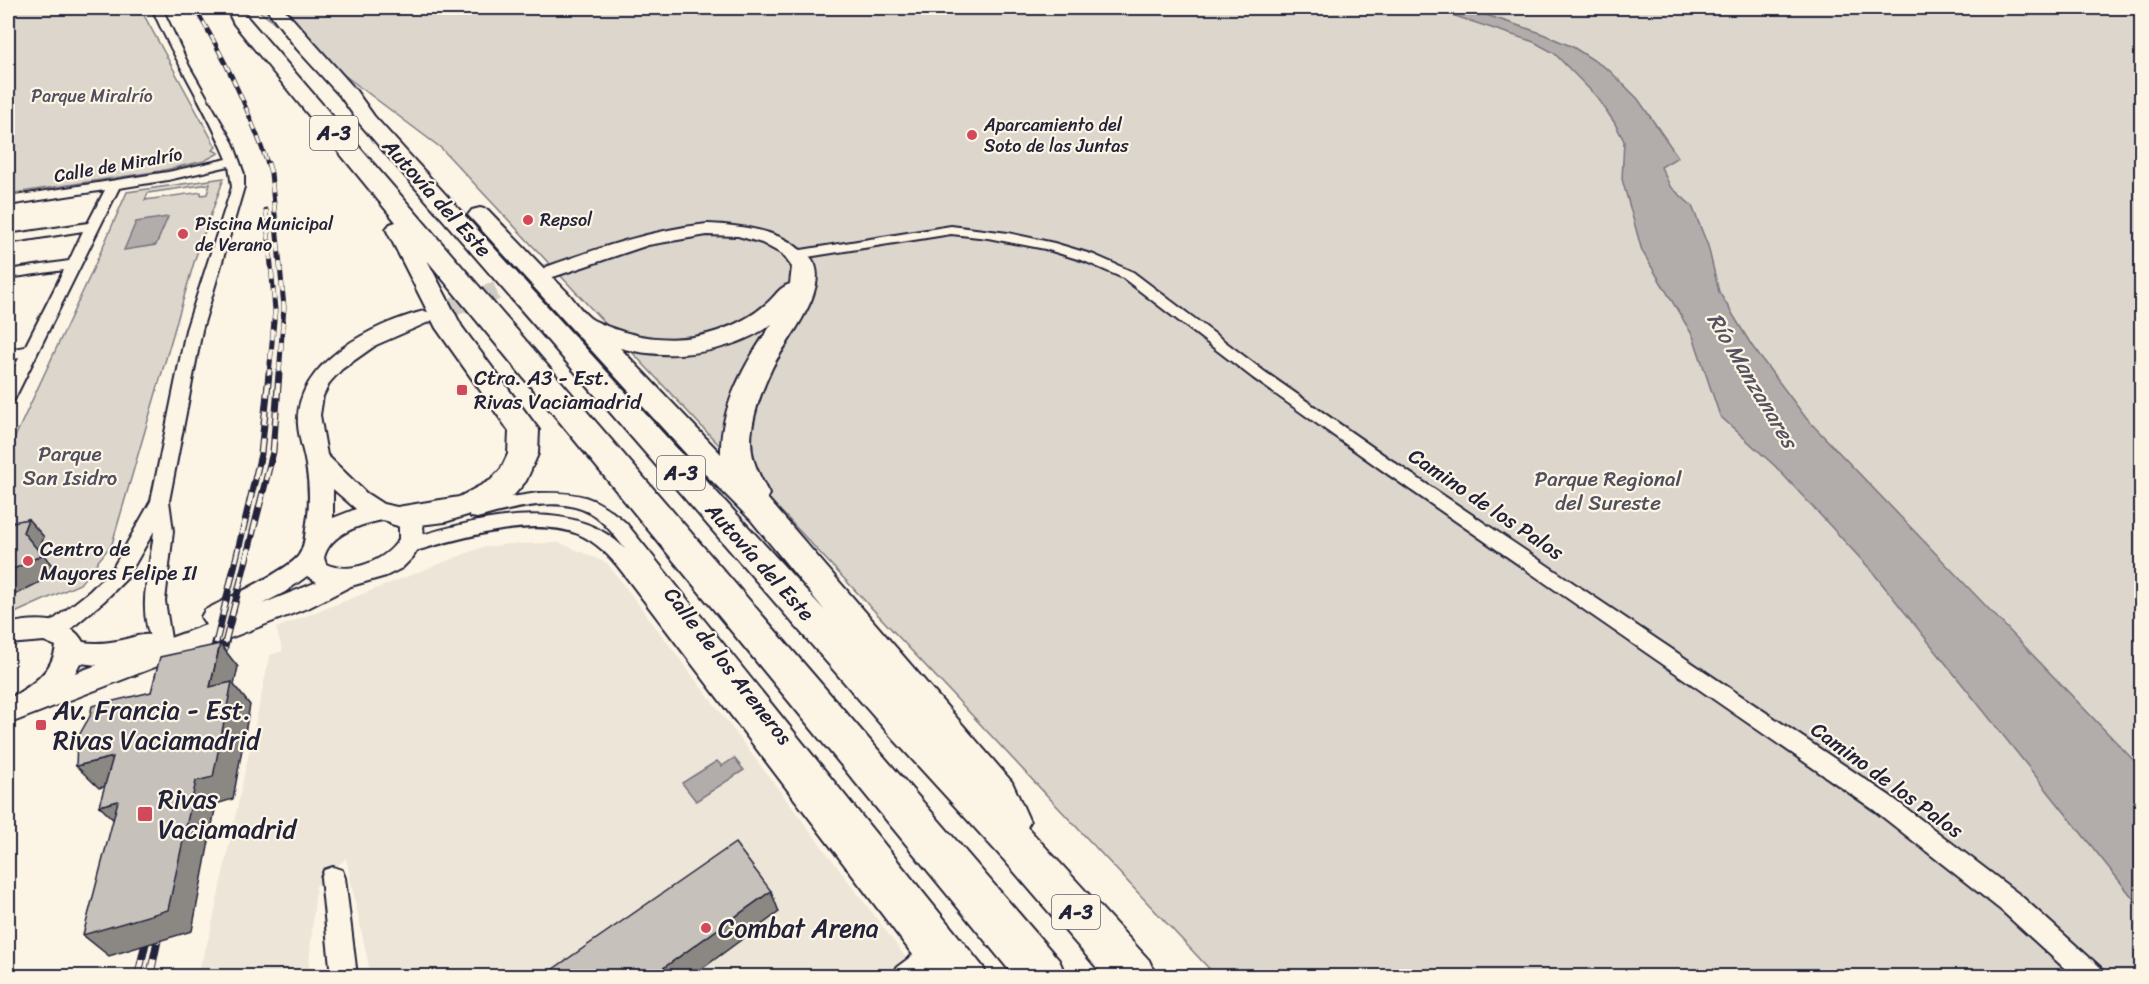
<svg xmlns="http://www.w3.org/2000/svg" width="2149" height="984" font-family="Sriracha,sans-serif">
<style>
.built{fill:#ece5d8}
.green{fill:#dcd6cc;stroke:#7f7c84;stroke-width:1.5;fill-rule:evenodd}
.water{fill:#b2adab;stroke:#78757e;stroke-width:1.5}
.lines{fill:none;stroke-linecap:round;stroke-linejoin:round}
.secondary-tunnel{stroke:#d0cbc3;stroke-width:19;stroke-dasharray:19 10;stroke-linecap:butt}
.street-casing{stroke:#22223b;stroke-width:4}
.secondary-casing{stroke:#22223b;stroke-width:4}
.highway-casing{stroke:#22223b;stroke-width:4}
.street{fill:#fcf5e5;fill-rule:evenodd}
.secondary{fill:#fcf5e5;fill-rule:evenodd}
.highway{fill:#fcf5e5;fill-rule:evenodd}
.rail-far3-casing{stroke:#22223b;stroke-width:4.5}
.rail-far2-casing{stroke:#22223b;stroke-width:5}
.rail-far1-casing{stroke:#22223b;stroke-width:7}
.rail-casing{stroke:#22223b;stroke-width:8}
.rail-far3{stroke:#fcf5e5;stroke-width:3;stroke-dasharray:8;stroke-linecap:butt}
.rail-far2{stroke:#fcf5e5;stroke-width:4;stroke-dasharray:10;stroke-linecap:butt}
.rail-far1{stroke:#fcf5e5;stroke-width:4.5;stroke-dasharray:14;stroke-linecap:butt}
.rail{stroke:#fcf5e5;stroke-width:6;stroke-dasharray:17;stroke-linecap:butt}
.shaded-wall{fill:#8b8783;stroke:#22223b;stroke-width:1.5}
.building{fill:#c6c1bb;stroke:#22223b;stroke-width:1.5}
.poi-dot{fill:#d1495b;stroke:#fcf5e5;stroke-width:2}
.labels{text-anchor:middle;stroke-width:4.5;stroke-linejoin:round;paint-order:stroke}
.far-park-label{font-size:18px;fill:#504f5f;stroke:#fcf5e5}
.far-poi-label{font-size:18px;fill:#22223b;stroke:#fcf5e5;text-anchor:start}
.far-street-label{font-size:18px;fill:#22223b;stroke:#fcf5e5}
.shield{fill:#fcf5e5;stroke:#63616e;stroke-width:1.5}
.shield-label{font-size:20px;font-weight:bold;fill:#22223b}
.street-label{font-size:21px;fill:#22223b;stroke:#fcf5e5}
.poi-label{font-size:21px;fill:#22223b;stroke:#fcf5e5;text-anchor:start}
.park-label{font-size:21px;fill:#504f5f;stroke:#fcf5e5}
.water-label{font-size:22px;font-style:italic;fill:#545362;stroke:#fcf5e5}
.near-poi-label{font-size:26px;fill:#22223b;stroke:#fcf5e5;text-anchor:start}
</style>
<rect width="100%" height="100%" fill="#fcf5e5"/>
<filter id="ink" filterUnits="userSpaceOnUse"><feTurbulence type="fractalNoise" baseFrequency=".0167" numOctaves="2"/><feDisplacementMap in="SourceGraphic" scale="12" xChannelSelector="R" yChannelSelector="G"/><feConvolveMatrix kernelMatrix="1 2 1 2 8 2 1 2 1" color-interpolation-filters="sRGB"/></filter>
<g filter="url(#ink)">
<path class="built" d="M560,543L607,563L920,976H371L346,858L316,886L308,976H197L210,934L270,655L283,651L276,628L480,548L508,544Z"/>
<g class="green">
<path d="M10,8H140L216,147L213,150L219,153L204,161L160,171L8,194V11Z"/>
<path d="M255,8H2141V976H1216L441,148Z"/>
<path d="M224,178L195,259L112,544L80,584L8,616V452L90,276L127,192ZM210,184L207,194L201,195V192L145,200L148,193Z"/>
</g>
<g class="water">
<path d="M1431,8H1465L1538,32L1573,47L1609,70L1638,99L1678,157L1661,167L1670,186L1692,206L1708,246L1719,292L1752,346L1806,418L2141,768V908L1871,570L1775,466L1720,416L1693,336L1642,251L1622,179L1624,141L1614,122L1597,97L1554,53L1534,42Z"/>
<path d="M168,217L156,245L124,250L136,222Z"/>
<path d="M734,758L744,770L696,801L682,783L717,761L722,766Z"/>
</g>
<g class="lines">
<path class="secondary-tunnel" d="M424,317L553,271"/>
<g class="street-casing">
<g id="street">
<path d="M152,8H162L189,66L233,143L244,174V187L202,330L169,501L173,531L165,601L171,639L168,645L161,647L154,645C135,610 151,567 154,531L127,578L104,601L61,637L54,639L47,637L44,631L47,625L90,591L113,568L151,501L186,330L232,187L229,166L168,180L119,188L16,396L14,400L8,401V381L19,358L8,360V350L25,347L64,270L8,278V270L69,261L83,231L8,243V235L88,223L105,190L8,205V197L168,172L227,159C206,107 174,60 152,8Z"/>
<path d="M951,226L1008,233L1054,243L1094,255L1133,272L1265,372L1401,467L1890,796L2020,895L2100,967L2104,976H2073L2002,911L1874,810L1389,475L1253,378L1123,278L1084,261L1045,249L988,238L951,234L795,259L788,255L795,251Z"/>
<path d="M538,493C580,492 595,496 626,523L983,967L987,976H893L897,967L913,955L623,573C611,557 597,542 578,534C529,515 456,540 408,553L401,551L399,546L401,541C469,521 569,491 625,549C615,536 604,521 590,513C558,495 510,509 477,518L471,517L468,512L471,507L505,498Z"/>
<path d="M333,867L342,870L345,878L357,976H331L321,878L324,870Z"/>
</g>
</g>
<g class="secondary-casing">
<g id="secondary">
<path d="M707,224C735,225 787,230 804,255L802,259L795,261L762,243L738,236L707,235L648,245L553,277L546,275L543,271L546,267C599,248 651,230 707,224Z"/>
<path d="M424,311L431,313L434,317L431,321L376,345L342,369L330,382L323,396L320,415L327,455L366,493L383,504L411,510L423,525L424,539L413,557L402,568L386,576L351,586L310,607L8,724V699C30,687 53,672 56,646L44,641L8,644V624C33,618 69,616 83,642C94,644 106,643 117,641C131,639 142,632 156,636L159,642L206,625L201,617L205,610C222,601 291,569 299,555C304,548 305,537 306,529C310,507 310,487 306,465C304,452 299,439 298,425C294,363 373,324 424,311ZM333,489L356,509L333,518ZM383,520L394,523L399,527V539C386,561 350,575 326,564L324,558C329,534 361,524 383,520ZM307,576L317,582L262,604L285,592ZM80,663L97,665L75,673Z"/>
</g>
</g>
<g class="highway-casing">
<g id="highway">
<path d="M226,8H242L248,18L1059,960L1066,976H1014L427,260L462,327L539,430L538,454L526,481L514,495L497,506L445,522L402,527L391,524L386,516L391,508L459,497L491,480L501,469L508,454L509,431L436,328L386,229L390,224L396,222L234,24Z"/>
<path d="M266,8H283L354,88L374,116L825,611L751,520L699,468L468,215L472,210L480,208L488,210C515,238 541,266 568,293C575,301 584,315 593,320C632,339 677,345 718,331C735,325 753,316 766,304C775,297 779,287 790,284L792,267L783,255L786,250C798,247 803,249 810,257C835,284 785,342 772,368C763,387 755,408 752,429C748,455 757,471 769,494L767,498L1012,782L1030,822L1027,827L1149,960L1156,976H1104L1005,861L889,734L360,124L340,96L297,49ZM772,324C745,363 720,406 721,454L620,348C670,361 729,354 772,324Z"/>
</g>
</g>
<use href="#street" class="street"/>
<use href="#secondary" class="secondary"/>
<use href="#highway" class="highway"/>
<g class="rail-far3-casing">
<path id="rail-far3" d="M195,8C225,58 249,110 268,165"/>
</g>
<g class="rail-far2-casing">
<g id="rail-far2">
<path d="M268,163L271,173L284,307L279,375"/>
<path d="M266,210L275,310L269,375"/>
</g>
</g>
<g class="rail-far1-casing">
<g id="rail-far1">
<path d="M216,643L261,454L269,373"/>
<path d="M225,643L273,452L279,373"/>
</g>
</g>
<g class="rail-casing">
<g id="rail">
<path d="M211,662L216,641"/>
<path d="M220,664L226,641"/>
<path d="M138,976L149,928"/>
<path d="M150,976L161,924"/>
</g>
</g>
<use href="#rail-far3" class="rail-far3"/>
<use href="#rail-far2" class="rail-far2"/>
<use href="#rail-far1" class="rail-far1"/>
<use href="#rail" class="rail"/>
</g>
<g class="shaded-wall">
<path d="M28,519L44,537L39,549L58,573L8,598V572Z"/>
<path d="M220,644L238,667L234,685L250,705L233,799L216,804L192,931L109,956L83,935L196,781L210,687Z"/>
<path d="M113,757L135,779L99,788L76,766Z"/>
<path d="M118,801L122,828L99,806Z"/>
<path d="M771,891L779,912L692,976H652Z"/>
</g>
<g class="building">
<path d="M28,519L23,532L42,555L8,572V523Z"/>
<path d="M220,644L210,687L232,682L213,777L196,781L168,910L83,935L118,801L99,806L113,757L76,766L77,739L90,716L92,706L151,692L160,657Z"/>
<path d="M735,843L771,891L652,976H543Z"/>
</g>
</g>
<g class="poi-dot">
<circle cx="972" cy="135" r="6"/>
<circle cx="528" cy="220" r="6"/>
<circle cx="183" cy="234" r="6"/>
<rect x="456" y="384" width="12" height="12" rx="3"/>
<circle cx="28" cy="561" r="6"/>
<rect x="35" y="719" width="12" height="12" rx="3"/>
<rect x="137" y="806" width="16" height="16" rx="3"/>
<circle cx="706" cy="928" r="6"/>
</g>
<g class="labels">
<g class="far-park-label">
<text x="92" y="102">Parque Miralrío</text>
</g>
<g class="far-poi-label">
<text x="984" y="131">Aparcamiento del<tspan x="984" dy="21">Soto de las Juntas</tspan></text>
<text x="540" y="226">Repsol</text>
<text x="195" y="230">Piscina Municipal<tspan x="195" dy="21">de Verano</tspan></text>
</g>
<g class="far-street-label">
<text transform="translate(118 165) rotate(-10)" y="6">Calle de Miralrío</text>
</g>
<g class="shield">
<rect x="310" y="116" width="48" height="34" rx="4.5"/>
<rect x="657" y="456" width="48" height="34" rx="4.5"/>
<rect x="1052" y="895" width="48" height="34" rx="4.5"/>
</g>
<g class="shield-label">
<text x="334" y="140">A-3</text>
<text x="681" y="480">A-3</text>
<text x="1076" y="919">A-3</text>
</g>
<g class="street-label">
<text transform="translate(437 198) rotate(48)" y="7">Autovía del Este</text>
<text transform="translate(1486 504) rotate(34)" y="7">Camino de los Palos</text>
<text transform="translate(760 562) rotate(48)" y="7">Autovía del Este</text>
<text transform="translate(728 666) rotate(52)" y="7">Calle de los Areneros</text>
<text transform="translate(1887 780) rotate(36)" y="7">Camino de los Palos</text>
</g>
<g class="poi-label">
<text x="474" y="385">Ctra. A3 - Est.<tspan x="474" dy="24">Rivas Vaciamadrid</tspan></text>
<text x="40" y="556">Centro de<tspan x="40" dy="24">Mayores Felipe II</tspan></text>
</g>
<g class="park-label">
<text x="70" y="461">Parque<tspan x="70" dy="24">San Isidro</tspan></text>
<text x="1608" y="486">Parque Regional<tspan x="1608" dy="24">del Sureste</tspan></text>
</g>
<g class="water-label">
<text transform="translate(1753 380) rotate(59)" y="8">Río Manzanares</text>
</g>
<g class="near-poi-label">
<text x="53" y="719">Av. Francia - Est.<tspan x="53" dy="30">Rivas Vaciamadrid</tspan></text>
<text x="158" y="808">Rivas<tspan x="158" dy="30">Vaciamadrid</tspan></text>
<text x="718" y="937">Combat Arena</text>
</g>
</g>
<rect width="2149" height="984" fill="none" stroke="#fcf5e5" stroke-width="30"/>
<rect x="15" y="15" width="2119" height="954" fill="none" stroke="#22223b" stroke-width="2" filter="url(#ink)"/>
</svg>
